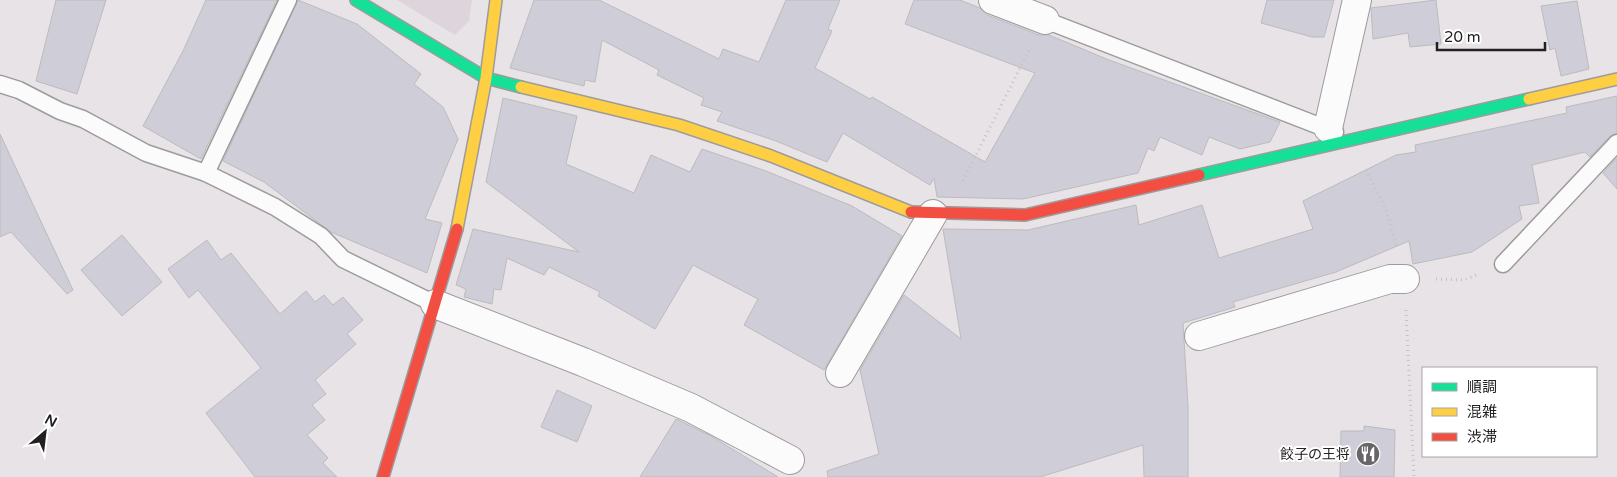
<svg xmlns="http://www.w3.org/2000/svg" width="1617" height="477" font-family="'Varela Round','Noto Sans JP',sans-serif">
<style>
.built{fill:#ddd4dc}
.building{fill:#cfcdd7;stroke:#bdbbbe}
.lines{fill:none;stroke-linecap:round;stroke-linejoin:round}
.lane-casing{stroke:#9e9b9d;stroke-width:19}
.street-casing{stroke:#9e9b9d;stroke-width:30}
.fast-casing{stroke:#9e9b9d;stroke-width:14}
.slow-casing{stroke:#9e9b9d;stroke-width:14}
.jam-casing{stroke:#9e9b9d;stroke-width:14}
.path{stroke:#c3c3c3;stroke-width:3;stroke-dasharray:1 4;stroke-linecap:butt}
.lane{stroke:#fbfbfb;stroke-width:16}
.street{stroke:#fbfbfb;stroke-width:28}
.fast{stroke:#16e098;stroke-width:11}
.slow{stroke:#ffcf43;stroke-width:11}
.jam{stroke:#f24e42;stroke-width:11}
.labels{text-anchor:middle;stroke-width:4;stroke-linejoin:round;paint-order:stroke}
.poi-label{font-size:14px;fill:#232022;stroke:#fff;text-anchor:end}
</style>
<rect width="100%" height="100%" fill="#e7e3e6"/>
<path class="built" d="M397,0H472L469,21L455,35Z"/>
<g class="building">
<path d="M56,0H106L77,94L36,81Z"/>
<path d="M206,0H277L201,159L143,126L183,51Z"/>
<path d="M298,0L357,24L421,74L414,84L443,107L458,139L425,219L442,223L427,273L331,232L264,182L223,161Z"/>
<path d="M534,0H599L719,59L723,49L759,62L786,0H840L828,29L832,31L815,68L870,99L872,97L985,162L1035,73L905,24L914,0H960L980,8L987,15L1039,35H1049L1109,60L1280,122L1270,142L1240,149L1209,137L1202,155L1160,137L1154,151L1148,148L1138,173L1023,199L937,197L934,178L930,185L843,133L827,162L776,141L717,121L722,112L701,105L704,98L657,75L659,70L602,40L595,82L585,80L584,86L510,68Z"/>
<path d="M1267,0H1334L1324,37H1312L1261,23Z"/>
<path d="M1436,0L1441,44L1410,47L1408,33L1373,39L1371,8Z"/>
<path d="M1577,1L1589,69L1561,76L1555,48L1550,50L1541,6Z"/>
<path d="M1617,96V133L1610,136L1590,157L1585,152L1532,165L1539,203L1519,206L1522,219L1472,252L1413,264L1409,241L1336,272L1233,302L1235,307L1183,323L1188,406V477H1144L1143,445L1040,477H828L827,471L879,454L860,370L904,295L961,339L943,229L1028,230L1136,205L1139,225L1202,205L1219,258L1313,229L1303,201L1396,155L1416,152L1415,145L1567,113L1566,107Z"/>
<path d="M503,98L577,116L566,164L634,193L651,155L690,172L702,149L766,171L852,206L902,236L824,370L744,325L758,299L693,265L655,329L598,296L600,292L549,267L544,275L507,258L501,290L494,289L492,304L464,297L466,289L456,285L473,229L579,252L486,182Z"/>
<path d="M0,134L73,290L67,294L11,232L0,237Z"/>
<path d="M1617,158V189L1603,173Z"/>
<path d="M122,235L162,282L122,316L81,270Z"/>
<path d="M207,240L221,260L231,253L280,314L306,291L315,302L324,295L333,305L343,297L363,320L347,334L356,344L315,380L326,394L312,405L325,420L307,435L328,458L323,463L337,477H255L206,413L261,368L198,290L189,298L168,269Z"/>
<path d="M557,390L592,406L577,442L541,427Z"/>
<path d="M676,419L711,436L778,477H640Z"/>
<path d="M1364,426L1395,430L1394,477H1340L1341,431H1364Z"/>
</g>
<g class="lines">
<g class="lane-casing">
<g id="lane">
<path d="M1045,20L1335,132"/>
<path d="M0,84L19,90L60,111L83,119L146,153L206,173L275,207L321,236L343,259L435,304"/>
<path d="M206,173L288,0"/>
<path d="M1503,264L1617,143"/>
</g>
</g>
<g class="street-casing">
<g id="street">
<path d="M993,0L1045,20"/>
<path d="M1328,128L1357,0"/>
<path d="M435,304L583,362L691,408L790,460"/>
<path d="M1199,336L1390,279H1405"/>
<path d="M840,373L933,214"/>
</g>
</g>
<g class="fast-casing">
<g id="fast">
<path d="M356,0L486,78L521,87"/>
<path d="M1199,175L1529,99"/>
</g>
</g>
<g class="slow-casing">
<g id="slow">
<path d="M521,87L679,125L771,156L911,212"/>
<path d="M1529,99L1617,79"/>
<path d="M457,229L486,78L496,0"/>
</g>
</g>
<g class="jam-casing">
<g id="jam">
<path d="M911,212L1025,215L1199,175"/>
<path d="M383,477L457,229"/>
</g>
</g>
<g class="path">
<path d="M1366,170L1386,209L1397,248"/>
<path d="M963,181L1030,48"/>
<path d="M1436,279L1464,280L1478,274"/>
<path d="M1406,310L1414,477"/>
</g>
<use href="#lane" class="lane"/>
<use href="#street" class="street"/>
<use href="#fast" class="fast"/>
<use href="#slow" class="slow"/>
<use href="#jam" class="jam"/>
</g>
<defs>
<g id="restaurant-disc" transform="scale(1.25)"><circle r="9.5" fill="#686467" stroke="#fff"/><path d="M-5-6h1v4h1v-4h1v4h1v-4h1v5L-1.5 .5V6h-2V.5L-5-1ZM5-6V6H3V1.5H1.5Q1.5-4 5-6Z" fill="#fff"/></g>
</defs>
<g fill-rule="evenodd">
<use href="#restaurant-disc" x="1368" y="454"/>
</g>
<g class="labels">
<g class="poi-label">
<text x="1350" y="459">餃子の王将</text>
</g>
</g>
<rect x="1422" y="367" width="175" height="90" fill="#ffffff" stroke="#a7a6a7"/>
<rect x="1432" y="383" width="25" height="8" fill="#16e098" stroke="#a7a6a7"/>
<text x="1467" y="392" font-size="15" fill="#232022">順調</text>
<rect x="1432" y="408" width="25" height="8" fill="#ffcf43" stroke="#a7a6a7"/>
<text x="1467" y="417" font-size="15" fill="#232022">混雑</text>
<rect x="1432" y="433" width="25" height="8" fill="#f24e42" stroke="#a7a6a7"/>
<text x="1467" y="442" font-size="15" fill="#232022">渋滞</text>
<g transform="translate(45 432) rotate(28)" stroke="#ffffff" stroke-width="4" paint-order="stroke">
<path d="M0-4L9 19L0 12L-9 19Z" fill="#232022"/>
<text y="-8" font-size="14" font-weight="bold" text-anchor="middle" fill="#232022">N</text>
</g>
<path d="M1437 42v8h108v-8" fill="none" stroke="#232022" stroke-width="2.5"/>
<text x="1444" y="42" font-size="15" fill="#232022" stroke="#ffffff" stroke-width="4" paint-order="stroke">20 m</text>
</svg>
